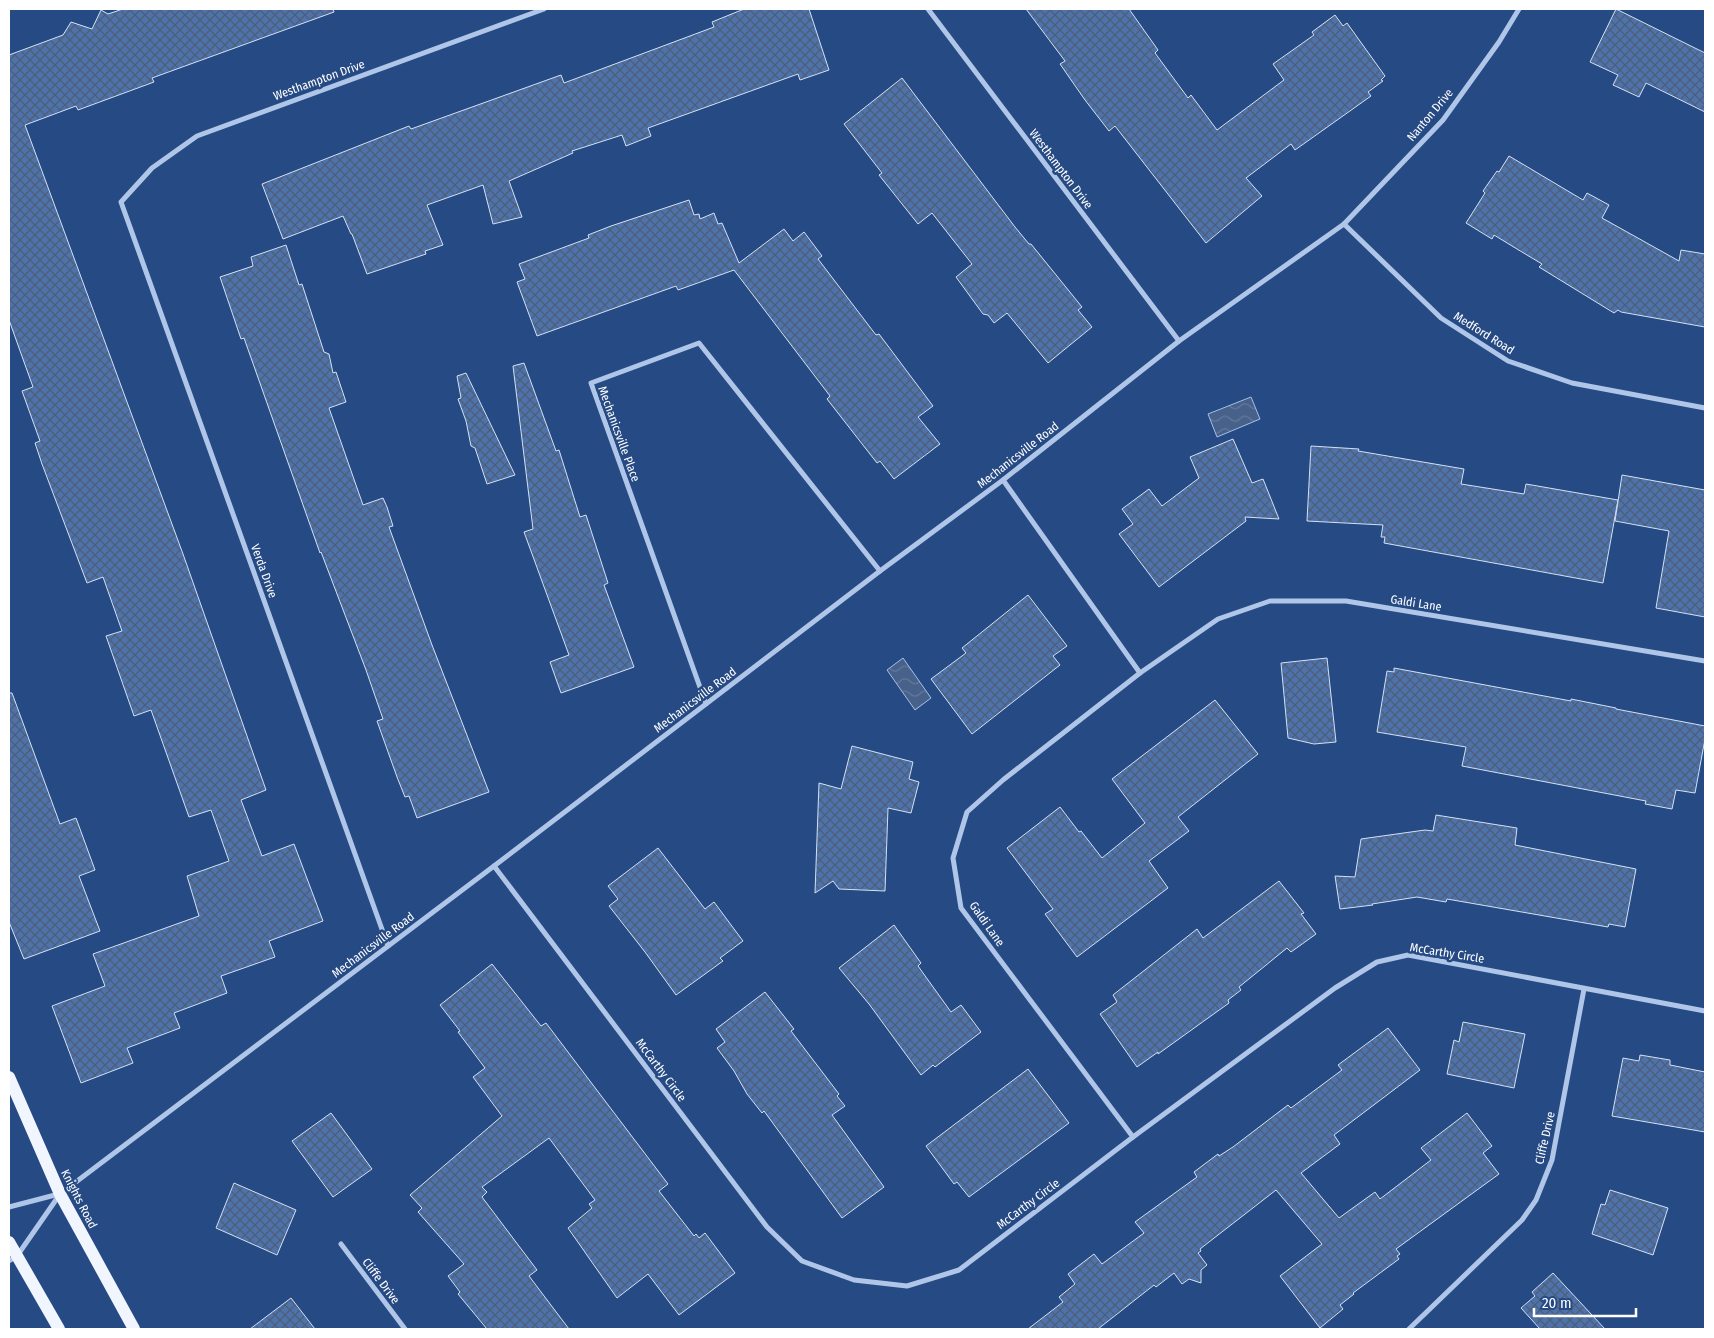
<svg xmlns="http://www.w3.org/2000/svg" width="1714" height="1338" font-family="'Fira Sans Condensed',sans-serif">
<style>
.water{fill:url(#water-waves);stroke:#a3c0e8}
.building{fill:url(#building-cross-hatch);stroke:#d3e1f6}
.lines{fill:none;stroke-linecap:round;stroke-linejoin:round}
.minor{stroke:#afc6e8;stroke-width:5}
.primary{stroke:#f1f5fe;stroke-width:12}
.labels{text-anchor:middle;stroke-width:5;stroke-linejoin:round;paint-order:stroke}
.street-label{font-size:12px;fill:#fff;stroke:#264a84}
</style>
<defs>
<pattern id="water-waves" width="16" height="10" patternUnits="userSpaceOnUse" patternTransform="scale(1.25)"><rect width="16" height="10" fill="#47618b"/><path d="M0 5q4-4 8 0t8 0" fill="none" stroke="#63799c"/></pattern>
<pattern id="building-cross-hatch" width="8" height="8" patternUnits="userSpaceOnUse" patternTransform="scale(1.25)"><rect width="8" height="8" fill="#4e73ac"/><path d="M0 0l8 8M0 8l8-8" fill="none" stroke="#4d5e77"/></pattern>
</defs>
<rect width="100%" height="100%" fill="#264a84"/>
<g class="water">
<path d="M1251,397L1260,419L1217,437L1208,414Z"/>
<path d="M903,658L931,698L915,710L887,670Z"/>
</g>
<g class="building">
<path d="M123,9H333L334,12L152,78L154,82L78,110L76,106L25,125L183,554L266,790L241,800L262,856L294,844L323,921L269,941L275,957L221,976L227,993L174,1013L180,1028L127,1048L133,1063L81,1083L52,1006L105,986L93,954L199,916L187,876L229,861L211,810L189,817L151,710L134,716L106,636L122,631L103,577L87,583L42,464L35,443L40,441L22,391L33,387L9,320V55L63,35L71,22L92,29L101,10L108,14Z"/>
<path d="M744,9H809L829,70L800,80L798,74L648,128L651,136L626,146L622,135L572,151L573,153L509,181L522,217L493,224L483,185L427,205L443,245L425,251L426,254L367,274L352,234H351L343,216L283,239L262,184L409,126L411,129L561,75L564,83L714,27L712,22Z"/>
<path d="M1026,9H1129L1158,50L1155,53L1188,98L1191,95L1217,130L1284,80L1273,64L1314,35L1312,32L1335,15L1343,26L1347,23L1385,76L1381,80L1383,81L1368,92L1371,96L1295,150L1291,144L1246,178L1262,196L1206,243L1115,126L1109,131L1085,100L1060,64L1065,61Z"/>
<path d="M1616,9L1705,53V112L1646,83L1639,97L1613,85L1618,75L1590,62Z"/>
<path d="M902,78L1015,227L1029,244H1031L1082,307L1078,310L1092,327L1048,363L1007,313L994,323L988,315L983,314L956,277L972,264L932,213L918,224L879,175L882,173L844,124Z"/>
<path d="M1509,156L1583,200L1587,193L1609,205L1602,218L1679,261L1681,250L1705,254V327L1621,312L1618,310L1614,313L1539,267L1542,264L1517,249L1494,235L1492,239L1466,223L1485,193L1483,191L1497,171L1499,172Z"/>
<path d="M689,200L694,215L699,214L700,219L714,213L718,224L722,223L739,263L784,229L793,241L804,232L822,256L818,259L876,335L879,334L933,406L918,417L940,444L894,479L880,461L877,463L827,399L830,396L734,270L678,290L676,286L537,336L517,282L525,279L519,264L589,238L588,235L611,226Z"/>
<path d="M286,245L299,285L302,284L324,352L329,354L333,373L336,372L346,402L329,408L363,505L383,498L387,507L393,526L389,527L432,645L489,792L417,818L409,796L405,797L397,777L377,721L383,719L366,670L321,552L320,553L244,338L241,339L220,277L253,266L251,257Z"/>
<path d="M524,363L556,451L559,450L580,517L586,515L608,583L604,585L634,667L561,693L550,662L569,655L524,532L533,529L513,366Z"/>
<path d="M466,373L515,475L487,484L475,448L471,446L466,421L458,399L461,398L457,376Z"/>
<path d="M1233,439L1252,483L1263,479L1279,519L1245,517L1246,521L1159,587L1119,534L1133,524L1122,509L1149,489L1162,506L1199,478L1190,457Z"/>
<path d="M1311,446L1359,449L1358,451L1464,469L1461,484L1524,494L1526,484L1618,500L1603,583L1384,543L1385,537H1381L1383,525L1307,521Z"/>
<path d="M1622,475L1705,490V617L1656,608L1669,531L1615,521Z"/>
<path d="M1028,595L1067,646L1053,656L1060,665L972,734L931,679L966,653L962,648Z"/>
<path d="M1327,658L1336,742L1314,744L1288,738L1281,663Z"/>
<path d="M1394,668L1571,701V699L1616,708V709L1705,726V739L1695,793L1676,790L1672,809L1645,804L1646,801L1462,766L1466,747L1377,732L1387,671L1394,672Z"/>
<path d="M9,693H12L60,824L76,818L95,870L79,876L100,931L24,959L9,922Z"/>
<path d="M1215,700L1258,754L1178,817L1189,831L1149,861L1168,888L1077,957L1045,914L1053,909L1007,848L1060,807L1079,832L1081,831L1102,858L1145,823L1112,779Z"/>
<path d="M852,746L913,762L909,779L919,782L911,813L888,808L885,891L839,889L833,881L815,893L819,783L841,789Z"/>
<path d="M1436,815L1517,828L1515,845L1636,869L1625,927L1609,924L1608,927L1447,899L1446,902L1417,897L1372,904L1373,905L1340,909L1335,876L1355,877L1361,839L1425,830L1433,831Z"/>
<path d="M658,848L705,909L714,902L743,941L720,958L723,961L676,995L645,952L609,906L618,899L608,886Z"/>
<path d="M1279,881L1304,913L1301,914L1316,934L1291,952L1287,948L1239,987L1241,990L1228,1000L1229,1003L1158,1054V1052L1137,1067L1100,1014L1117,1002L1113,995L1197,929L1203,938Z"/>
<path d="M894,925L921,963L918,966L951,1012L961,1005L981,1032L935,1067L933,1065L921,1075L869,1004L839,968Z"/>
<path d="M492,964L541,1026L546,1023L668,1184L659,1191L694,1236L696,1234L699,1238L705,1233L735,1273L679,1315L648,1274L617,1298L568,1228L592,1208L589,1204L595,1200L549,1138L482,1187L487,1192L482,1197L537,1270L529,1276L569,1329H487L458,1294L460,1292L448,1276L464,1264L418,1212L422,1208L410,1195L502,1116L473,1077L485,1068L458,1032L460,1031L440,1005Z"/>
<path d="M765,992L794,1029L791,1031L839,1094L837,1096L845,1106L832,1115L884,1187L842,1218L764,1111L762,1113L747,1094L734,1071L717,1048L725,1042L716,1029Z"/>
<path d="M1463,1022L1525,1034L1514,1088L1447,1074L1454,1040L1459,1042Z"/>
<path d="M1388,1028L1420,1070L1334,1135L1340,1144L1301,1173L1339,1218L1375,1192L1380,1199L1431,1160L1421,1148L1467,1113L1492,1146L1483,1153L1499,1174L1396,1249L1400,1254L1397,1256L1399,1259L1353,1293L1354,1294L1340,1305L1343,1309L1320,1328L1280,1276L1322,1244L1276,1190L1200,1249L1201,1251L1198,1253L1207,1265L1201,1270V1283L1189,1279L1182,1284L1174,1273L1156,1287L1154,1285L1098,1329H1028L1063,1302L1059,1297L1075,1284L1068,1274L1094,1254L1102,1264L1144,1233L1135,1222L1197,1177L1194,1172L1218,1154L1219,1156L1233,1147L1288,1105L1291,1108L1342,1070L1338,1065Z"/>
<path d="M1640,1055L1670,1060V1065L1705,1072V1132L1612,1116L1623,1058L1639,1061Z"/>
<path d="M1028,1069L1069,1123L969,1197L957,1182L954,1184L926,1146Z"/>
<path d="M331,1113L372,1169L333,1197L292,1141Z"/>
<path d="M234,1183L296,1210L277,1255L216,1228Z"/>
<path d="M1610,1190L1668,1208L1653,1255L1592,1234L1601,1204L1605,1205Z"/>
<path d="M1553,1273L1605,1329H1540L1521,1308L1535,1296L1532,1292Z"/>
<path d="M291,1298L315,1329H250Z"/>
</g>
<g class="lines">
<g class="minor">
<path d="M928,9L1179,341"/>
<path d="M1344,224L1441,318L1508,361L1572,383L1705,408"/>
<path d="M1003,480L1140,673"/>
<path d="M706,704L591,383L699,343L880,571"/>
<path d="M494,866L767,1227L802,1261L854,1280L907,1286L959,1270L1133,1137L1335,988L1377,962L1408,955L1705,1011"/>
<path d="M388,946L121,202L152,168L197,136L544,9"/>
<path d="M1133,1137L961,908L953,858L967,812L1003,780L1140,673L1218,619L1270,601H1346L1705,661"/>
<path d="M9,1207L59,1194"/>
<path d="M341,1244L405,1329"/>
<path d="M9,1261L17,1256L60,1194L494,866L880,571L1003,480L1179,341L1344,224L1443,120L1499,42L1519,9"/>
<path d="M1409,1329L1522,1220L1536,1200L1552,1160L1584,989"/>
</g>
<g class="primary">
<path d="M9,1077L60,1194L134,1329"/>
<path d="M9,1242L59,1329"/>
</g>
</g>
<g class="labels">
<g class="street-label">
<text transform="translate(319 80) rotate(-20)" y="4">Westhampton Drive</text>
<text transform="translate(1430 115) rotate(-50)" y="4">Nanton Drive</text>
<text transform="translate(1061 169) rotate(53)" y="4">Westhampton Drive</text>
<text transform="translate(1484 333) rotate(32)" y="4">Medford Road</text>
<text transform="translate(619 434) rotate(70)" y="4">Mechanicsville Place</text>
<text transform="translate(1018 455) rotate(-38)" y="4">Mechanicsville Road</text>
<text transform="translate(264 571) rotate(70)" y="4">Verda Drive</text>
<text transform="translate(1416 603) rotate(9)" y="4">Galdi Lane</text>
<text transform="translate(695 700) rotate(-37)" y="4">Mechanicsville Road</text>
<text transform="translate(987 924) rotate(55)" y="4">Galdi Lane</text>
<text transform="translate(373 945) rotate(-37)" y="4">Mechanicsville Road</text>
<text transform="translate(1447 953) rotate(9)" y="4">McCarthy Circle</text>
<text transform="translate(661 1070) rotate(53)" y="4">McCarthy Circle</text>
<text transform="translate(1545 1138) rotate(-77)" y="4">Cliffe Drive</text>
<text transform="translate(79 1199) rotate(63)" y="4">Knights Road</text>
<text transform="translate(1028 1204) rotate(-37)" y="4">McCarthy Circle</text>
<text transform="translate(381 1281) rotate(53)" y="4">Cliffe Drive</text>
</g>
</g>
<rect width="1714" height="1338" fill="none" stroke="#ffffff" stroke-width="20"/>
<path d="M1534 1308v8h102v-8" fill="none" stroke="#ffffff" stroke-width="2.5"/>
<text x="1542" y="1308" font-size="15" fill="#ffffff" stroke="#264a84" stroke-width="4" paint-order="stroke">20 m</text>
</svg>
